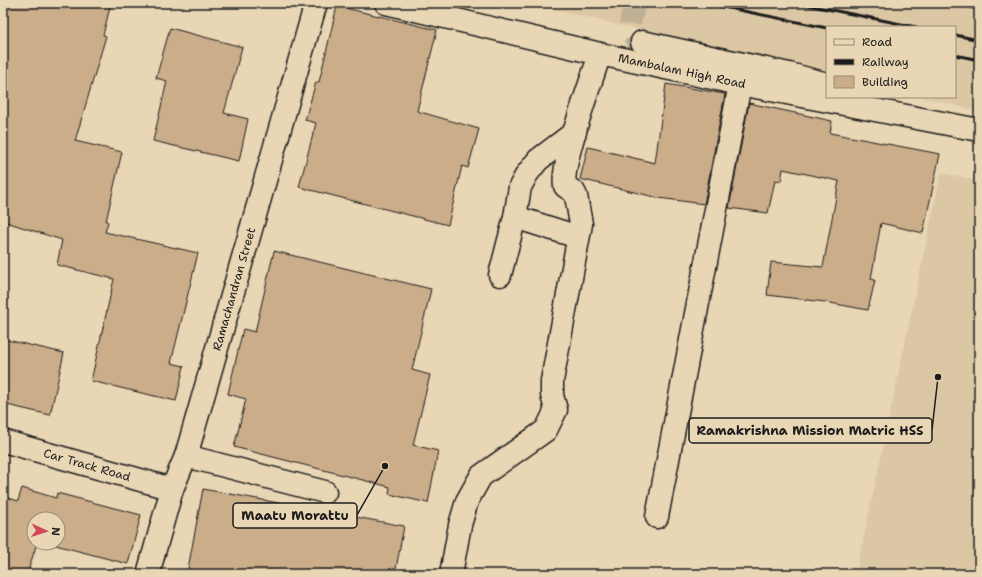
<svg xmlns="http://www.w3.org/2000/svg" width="982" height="577" font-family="'Shantell Sans',sans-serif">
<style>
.built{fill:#dcc7a4}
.building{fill:#ccad8a;stroke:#1c1c1c}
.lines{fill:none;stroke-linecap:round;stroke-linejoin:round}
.street-tunnel{stroke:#c0b196;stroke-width:22;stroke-dasharray:22 11;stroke-linecap:butt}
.street-casing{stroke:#1c1c1c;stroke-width:25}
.secondary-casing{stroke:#1c1c1c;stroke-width:25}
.street{stroke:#e9d6b4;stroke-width:22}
.secondary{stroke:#e9d6b4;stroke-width:22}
.rail{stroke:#1c1c1c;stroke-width:3}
.labels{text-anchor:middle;stroke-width:4;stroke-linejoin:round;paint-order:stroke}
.street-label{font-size:12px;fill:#1c1c1c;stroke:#e9d6b4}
.leader{fill:none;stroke:#1c1c1c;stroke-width:1.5}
.callout-dot{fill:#1c1c1c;stroke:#e9d6b4;stroke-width:1.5}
.callout{fill:#e9d6b4;stroke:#1c1c1c;stroke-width:1.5}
.callout-label{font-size:13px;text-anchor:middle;font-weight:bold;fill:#1c1c1c}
</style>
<rect width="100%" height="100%" fill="#e9d6b4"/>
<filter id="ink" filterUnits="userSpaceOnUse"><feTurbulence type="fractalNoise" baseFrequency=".025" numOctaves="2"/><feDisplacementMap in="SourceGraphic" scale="8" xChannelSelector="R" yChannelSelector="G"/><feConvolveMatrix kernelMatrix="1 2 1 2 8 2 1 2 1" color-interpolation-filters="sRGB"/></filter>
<g filter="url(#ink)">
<g class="built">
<path d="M527,3H979V111L921,97H955V27H827V75Z"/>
<path d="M941,173L979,181V574H856Z"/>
</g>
<g class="building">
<path d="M3,3H111L103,35L106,36L75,141L122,152L106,221L108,222L105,232L198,253L171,363L184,366L176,401L91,381L114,279L57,265L62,240L3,221Z"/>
<path d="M337,6L437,30L417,111L479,129L468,168L462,166L448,225L299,187L316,123L305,120L316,82H319Z"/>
<path d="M170,28L242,47L224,113L248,119L239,161L153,141L167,81L156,78Z"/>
<path d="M666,84L725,94L704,204L659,198L580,179L588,147L655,163Z"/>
<path d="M749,103L832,121L830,133L940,154L923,233L881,223L871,279L875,280L868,310L825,302L767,295L771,262L823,267L839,181L783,169L781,181L775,180L768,213L729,208Z"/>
<path d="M274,251L431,289L412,370L430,375L413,445L438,451L428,503L389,494L390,487L234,447L246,399L228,394L243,329L255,332Z"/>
<path d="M3,339L64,353L50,415L3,404Z"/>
<path d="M22,488L56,498L57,493L141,515L128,564L48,543H58V519H34V543H37L27,574H3V496L18,501Z"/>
<path d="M203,489L404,526L395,574H187Z"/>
</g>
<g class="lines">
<path class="street-tunnel" d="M635,3C631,19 624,34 642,42"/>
<g class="street-casing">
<g id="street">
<path d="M642,42L789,74L827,84"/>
<path d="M515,217L578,237"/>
<path d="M500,275L515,217L520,187L527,174L538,160L575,132"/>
<path d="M3,441L172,489"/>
<path d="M186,456L325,492"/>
<path d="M657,517L740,84"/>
<path d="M148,574L172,489L186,456L316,3"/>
<path d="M451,574L460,525L467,501L481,476L546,430L556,410L552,395V381L581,224L576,196L574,192L565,186C560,164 592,79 600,54"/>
</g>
</g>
<g class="secondary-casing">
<path id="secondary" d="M386,3L600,54L740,84L979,130"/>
</g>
<use href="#street" class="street"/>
<use href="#secondary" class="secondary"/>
<g class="rail">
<path d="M704,3L827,28"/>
<path d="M797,3L916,27"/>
<path d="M949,3L979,9"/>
<path d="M955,35L979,40"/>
<path d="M955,55L979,60"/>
</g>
</g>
</g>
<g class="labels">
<g class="street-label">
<text transform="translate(682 71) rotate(12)" y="4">Mambalam High Road</text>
<text transform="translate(234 289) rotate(-74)" y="4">Ramachandran Street</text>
<text transform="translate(87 465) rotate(16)" y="4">Car Track Road</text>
</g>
</g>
<path class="leader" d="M938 377L932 430M385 466L357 515"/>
<g class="callout-dot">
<circle cx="938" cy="377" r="4"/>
<circle cx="385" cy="466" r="4"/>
</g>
<g class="callout">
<rect x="689" y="418" width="243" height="25" rx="4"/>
<rect x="233" y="503" width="124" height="25" rx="4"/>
</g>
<g class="callout-label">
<text x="810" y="435">Ramakrishna Mission Matric HSS</text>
<text x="295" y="520">Maatu Morattu</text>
</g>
<rect width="982" height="577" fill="none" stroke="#e9d6b4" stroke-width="16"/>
<rect x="8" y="8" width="966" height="561" fill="none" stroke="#1c1c1c" stroke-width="1.5" filter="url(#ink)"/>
<rect x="826" y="26" width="130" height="72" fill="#e9d6b4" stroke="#978c77"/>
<rect x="834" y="39" width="20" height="6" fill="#e9d6b4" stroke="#978c77"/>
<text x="862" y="46" font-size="12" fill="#1c1c1c">Road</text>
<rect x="834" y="59" width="20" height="6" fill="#1c1c1c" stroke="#978c77"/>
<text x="862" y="66" font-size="12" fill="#1c1c1c">Railway</text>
<rect x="834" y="76" width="20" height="12" fill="#ccad8a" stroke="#978c77"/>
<text x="862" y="86" font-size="12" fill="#1c1c1c">Building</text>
<g transform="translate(46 531) rotate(93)"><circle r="19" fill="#e9d6b4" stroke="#978c77"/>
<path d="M0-3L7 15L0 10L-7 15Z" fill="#d1495b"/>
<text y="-6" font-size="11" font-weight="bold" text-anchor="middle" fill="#1c1c1c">N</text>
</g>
</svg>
